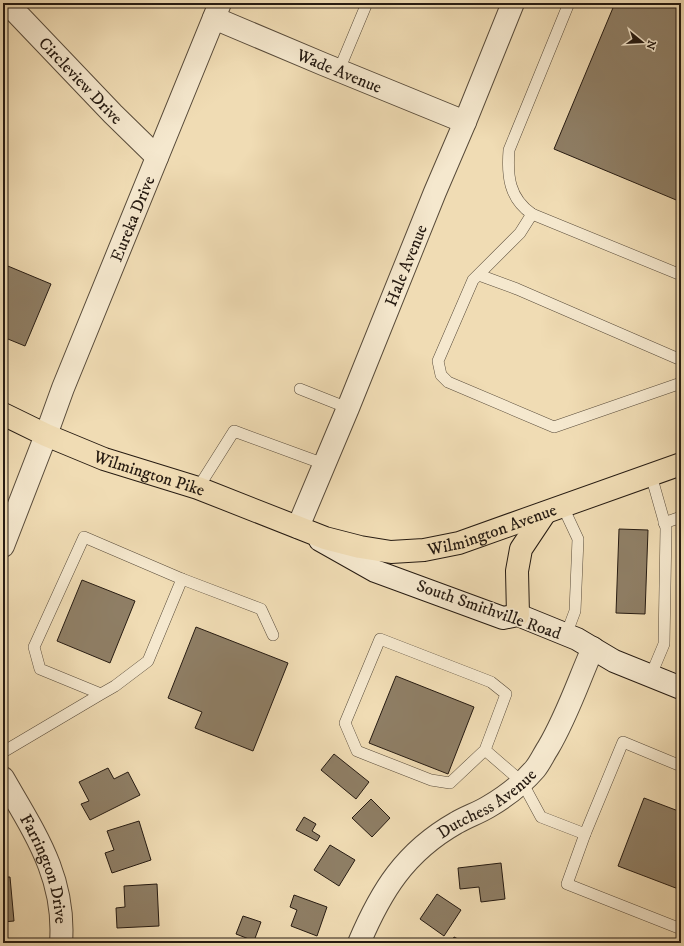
<svg xmlns="http://www.w3.org/2000/svg" width="684" height="946" font-family="'IM FELL DW Pica',serif">
<style>
.building{fill:#8f7f66;stroke:#261b12}
.lines{fill:none;stroke-linecap:round;stroke-linejoin:round}
.service-casing{stroke:#584b3a;stroke-width:12}
.minor-casing{stroke:#584b3a;stroke-width:24}
.secondary-casing{stroke:#261b12;stroke-width:24}
.primary-casing{stroke:#261b12;stroke-width:24}
.service{stroke:#f5e8ce;stroke-width:11}
.minor{stroke:#f5e8ce;stroke-width:22}
.secondary{stroke:#f5e8ce;stroke-width:22}
.primary{stroke:#f0dcb4;stroke-width:22}
.labels{text-anchor:middle;stroke-width:3;stroke-linejoin:round;paint-order:stroke}
.street-label{font-size:17px;fill:#261b12;stroke:#f5e8ce}
</style>
<rect width="100%" height="100%" fill="#f0dcb4"/>
<filter id="stains"><feTurbulence type="fractalNoise" baseFrequency=".005" numOctaves="4"/><feColorMatrix values="0 0 0 0 .2 0 0 0 0 .09 0 0 0 0 .02 0 0 0 .5 -.17"/></filter>
<radialGradient id="worn" r=".72"><stop offset=".6" stop-color="#630" stop-opacity="0"/><stop offset="1" stop-color="#630" stop-opacity=".3"/></radialGradient>
<g class="building">
<path d="M615,3H681V202L554,149Z"/>
<path d="M3,264L51,284L25,346L3,337Z"/>
<path d="M619,529L648,530L645,614L616,613Z"/>
<path d="M82,580L135,601L110,663L57,641Z"/>
<path d="M196,627L288,663L253,751L195,728L202,712L168,698Z"/>
<path d="M396,676L474,707L448,774L369,743Z"/>
<path d="M334,754L369,782L356,799L321,770Z"/>
<path d="M108,768L114,779L128,772L140,795L90,820L81,804L89,801L79,782Z"/>
<path d="M644,798L681,812V890L618,866Z"/>
<path d="M371,799L390,818L372,837L352,818Z"/>
<path d="M304,817L316,824L312,831L320,836L317,841L296,830Z"/>
<path d="M139,821L151,860L112,873L105,853L114,850L107,831Z"/>
<path d="M330,845L355,860L339,886L314,870Z"/>
<path d="M501,863L505,899L481,902L479,887L460,889L458,868Z"/>
<path d="M3,877H10L14,921L3,922Z"/>
<path d="M157,884L159,926L117,928L116,908L125,907L124,886Z"/>
<path d="M437,894L461,910L444,936L420,919Z"/>
<path d="M294,895L327,907L317,936L291,926L297,910L290,907Z"/>
<path d="M243,916L261,922L254,941L236,934Z"/>
<path d="M454,937L466,943H451Z"/>
</g>
<g class="lines">
<g class="service-casing">
<g id="service">
<path d="M569,3L509,150C507,176 509,198 532,214L681,275"/>
<path d="M339,70L367,3"/>
<path d="M532,214L520,233L473,280L438,361L441,375L448,382L554,427L681,383"/>
<path d="M479,275L517,289L681,360"/>
<path d="M300,389L348,408"/>
<path d="M198,488L234,431L324,464"/>
<path d="M563,507L578,539L575,611L566,635"/>
<path d="M664,523L681,517"/>
<path d="M182,579L261,609L273,635"/>
<path d="M651,675L664,644L666,528L651,475"/>
<path d="M485,750L450,783L431,780L357,751L345,723L380,639L491,682L506,694L485,750L522,782L541,817L585,834L623,742L681,766"/>
<path d="M3,752L101,694L115,686L148,661L182,579L84,537L34,647L40,669L101,694"/>
<path d="M585,834L567,884L681,929"/>
</g>
</g>
<g class="minor-casing">
<g id="minor">
<path id="s1" d="M7,3L113,114L157,157"/>
<path id="s2" d="M214,18L323,64L465,122"/>
<path id="s3" d="M298,527L348,408L435,192L465,122L513,3"/>
<path id="s4" d="M3,546L46,435L63,388L220,3"/>
<path id="s5" d="M3,778C34,832 66,877 61,943"/>
<path id="s6" d="M359,943C381,891 405,852 456,823C466,817 478,813 488,807C505,797 523,783 535,769C540,763 544,754 548,748C567,716 578,682 593,648"/>
</g>
</g>
<g class="secondary-casing">
<path id="secondary" d="M320,540L375,571L503,618L518,615L577,639L614,661L681,688"/>
</g>
<g class="primary-casing">
<g id="primary">
<path id="s7" d="M3,414L46,435L104,459L198,488L325,538L360,547L391,552L424,550L459,543L681,464"/>
<path d="M518,615L517,571L521,549L545,513"/>
</g>
</g>
<use href="#service" class="service"/>
<use href="#minor" class="minor"/>
<use href="#secondary" class="secondary"/>
<use href="#primary" class="primary"/>
</g>
<g class="labels">
<g class="street-label">
<text dy="6" stroke="none"><textPath href="#s2" startOffset="136">Wade Avenue</textPath></text>
<text dy="6" stroke="none"><textPath href="#s1" startOffset="107">Circleview Drive</textPath></text>
<text dy="6" stroke="none"><textPath href="#s4" startOffset="352">Eureka Drive</textPath></text>
<text dy="6" stroke="none"><textPath href="#s3" startOffset="283">Hale Avenue</textPath></text>
<text dy="6" stroke="none"><textPath href="#s7" startOffset="158">Wilmington Pike</textPath></text>
<text dy="6" stroke="none"><textPath href="#s7" startOffset="517">Wilmington Avenue</textPath></text>
<text transform="translate(489 609) rotate(19)" y="6">South Smithville Road</text>
<text dy="6" stroke="none"><textPath href="#s6" startOffset="194">Dutchess Avenue</textPath></text>
<text dy="6" stroke="none"><textPath href="#s5" startOffset="101">Farrington Drive</textPath></text>
</g>
</g>
<rect width="684" height="946" fill="none" stroke="#f0dcb4" stroke-width="16"/>
<rect x="4" y="4" width="676" height="938" fill="none" stroke="#261b12" stroke-width="2"/>
<rect x="8" y="8" width="668" height="930" fill="none" stroke="#261b12"/>
<g transform="translate(642 42) rotate(108)" stroke="#f5e8ce" stroke-width="3" paint-order="stroke">
<path d="M0-3L7 15L0 10L-7 15Z" fill="#261b12"/>
<text y="-6" font-size="11" font-weight="bold" text-anchor="middle" fill="#261b12">N</text>
</g>
<rect width="100%" height="100%" filter="url(#stains)"/>
<rect width="100%" height="100%" fill="url(#worn)"/>
</svg>
